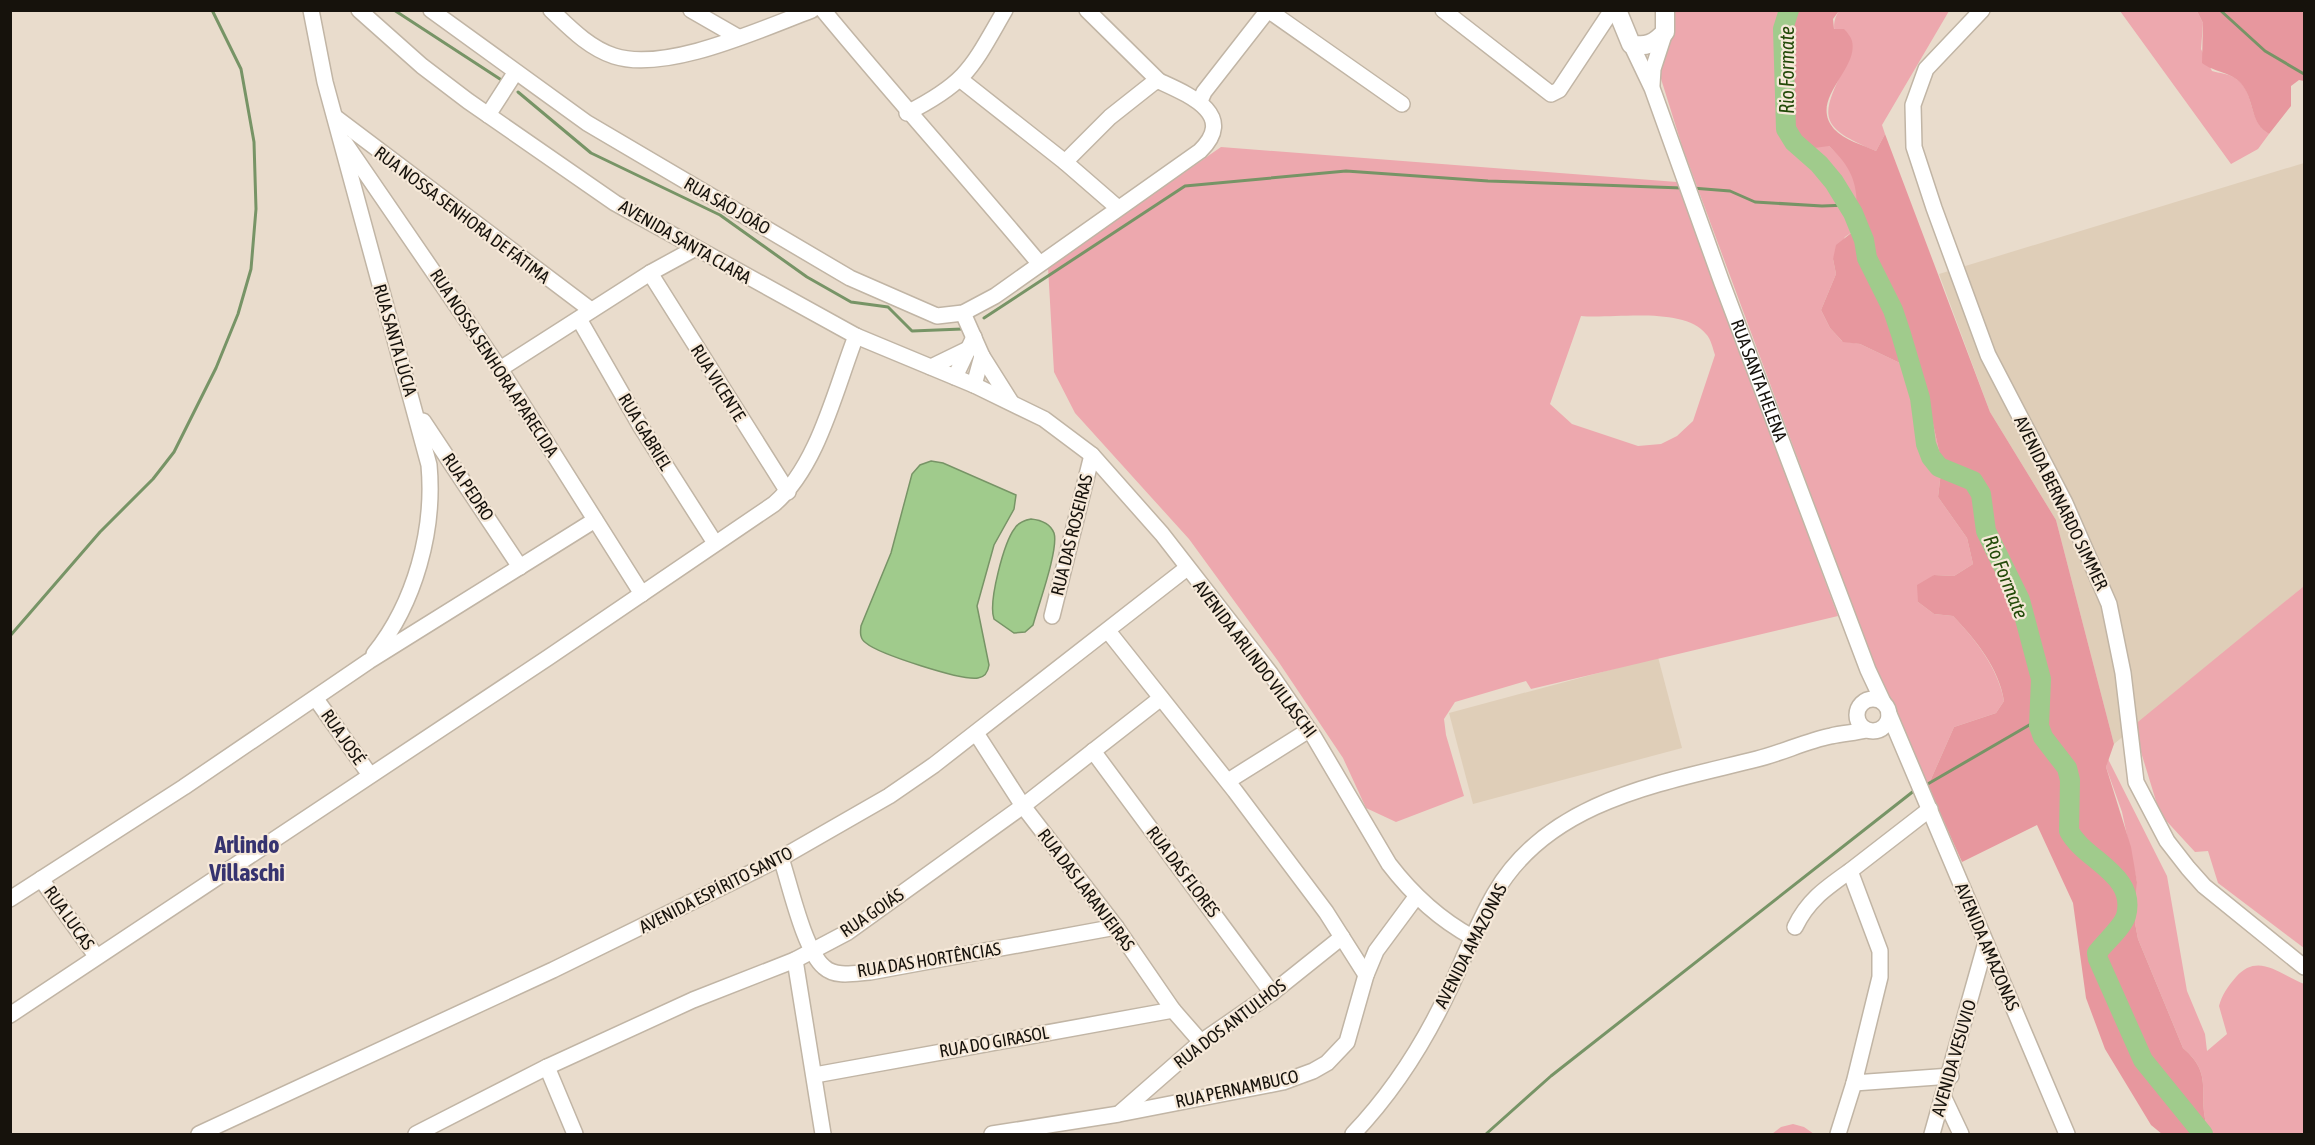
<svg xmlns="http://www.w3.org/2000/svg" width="2315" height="1145" font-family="'Asap Condensed',sans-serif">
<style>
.built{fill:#dfceb8}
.green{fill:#eda8ae;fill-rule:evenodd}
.forest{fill:#e7979e}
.water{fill:#a0cb8c;stroke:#779466;stroke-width:1.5}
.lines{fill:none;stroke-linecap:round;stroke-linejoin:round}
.stream{stroke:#779466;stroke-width:3}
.river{stroke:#a0cb8c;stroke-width:20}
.minor-casing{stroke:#c1b5a5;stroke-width:18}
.major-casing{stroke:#c1b5a5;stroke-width:21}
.minor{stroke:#fff;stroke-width:15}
.major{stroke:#fff;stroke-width:18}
.labels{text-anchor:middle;stroke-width:4.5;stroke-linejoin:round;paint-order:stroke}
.street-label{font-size:18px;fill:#16120c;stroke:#f6e9d9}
.water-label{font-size:20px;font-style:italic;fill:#234a09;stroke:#f6e9d9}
.district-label{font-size:24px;font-weight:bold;fill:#36336f;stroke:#f6e9d9}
</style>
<rect width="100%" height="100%" fill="#e9dccc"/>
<g class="built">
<path d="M2304,163V586L2114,744L2056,520L1990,412L1939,274Z"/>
<path d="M1658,657L1682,748L1473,804L1449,713Z"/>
</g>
<g class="green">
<path d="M1668,11H1796L1788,37L1829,146L1844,160L1855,179L1858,205L1855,230L1845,237L1833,259L1836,274L1821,310L1830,328L1842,341L1860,344L1902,364L1927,397L1942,464L1938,497L1967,538L1973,564L1954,576L1934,575L1918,602L1934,614L1953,616C1976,640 1998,668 2004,701L1996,713L1954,727L1928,786L1870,654L1682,146L1657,66Z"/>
<path d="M1839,11H1949L1882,125L1885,134L1876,151C1818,127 1819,117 1847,63C1840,46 1827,28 1839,11Z"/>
<path d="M2120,11H2197L2203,23L2201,49L2212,71C2219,73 2229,74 2235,78C2256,91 2247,121 2269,134L2258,149L2231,164Z"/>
<path d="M1221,147L1677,182L1838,616L1531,689L1526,681L1455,702L1444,719L1446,735L1464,796L1396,822L1366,808L1343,758L1278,661L1189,539L1075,413L1054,372L1048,267ZM1581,316C1613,319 1684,306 1706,334C1711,339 1713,349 1715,355L1693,421L1677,436L1661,444L1638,446L1572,424L1550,404Z"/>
<path d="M2304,586V948L2218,883L2208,851L2195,852L2160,814L2133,726Z"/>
<path d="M2108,759L2167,876L2187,991L2205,1034L2207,1051L2227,1034L2219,1006C2222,995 2228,986 2236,977C2258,952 2279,974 2304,984V1134H2210C2194,1096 2217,1077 2183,1048L2138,939L2135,923L2137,882L2122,812L2106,767Z"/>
<path d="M1793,1124L1804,1127L1814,1134H1772L1781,1127Z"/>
</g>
<g class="forest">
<path d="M1796,11H1839L1833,19L1834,29H1844C1847,32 1851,37 1852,41C1859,70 1808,99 1834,129C1844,140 1863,145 1876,151L1885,134L1990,412L2056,520L2114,744L2106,767L2131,847L2137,882L2135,923L2138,939L2183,1048C2217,1077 2194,1096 2210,1134H2162L2151,1125L2105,1049L2086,998L2073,903L2037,825L1962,862L1928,786L1954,727L1996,713L2004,701C1999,668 1976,640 1953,616L1934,614L1918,602L1917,585L1934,575L1954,576L1973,564L1967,538L1938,497L1942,464L1927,397L1902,364L1860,344L1843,342L1830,328L1821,310L1836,274L1833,259L1836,245L1855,230C1859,193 1858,173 1829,146L1799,150L1788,133L1784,101L1788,37Z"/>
<path d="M2197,11H2304V81L2299,80L2291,86V106L2269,134C2250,123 2255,103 2243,86C2234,72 2215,73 2202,63L2203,23Z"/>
</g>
<g class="water">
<path d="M931,461L943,463L1016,495L1014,509L994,545L977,606L989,665C988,672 985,677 978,678C962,681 879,654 866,643C860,639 860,633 861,626L891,553L912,474L920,465Z"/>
<path d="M1031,519C1041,520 1050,523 1054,533C1059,549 1038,606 1033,625L1025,632L1014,633L994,619C988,602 1004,542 1015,528C1019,522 1025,520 1031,519Z"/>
</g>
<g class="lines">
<g class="stream">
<path d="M394,10L503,81"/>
<path d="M2220,10L2265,51L2304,74"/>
<path d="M518,92L591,153L720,215L807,277L851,302L888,307L912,331L962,329"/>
<path d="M1692,188L1730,191L1755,202L1822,206L1848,205"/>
<path d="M984,318L1185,186L1346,171L1488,181L1682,188"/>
<path d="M10,636L100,532L153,479L174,452L216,368L238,314L251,269L256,209L254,142L241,69L212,10"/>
<path d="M1926,785L2031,724H2039"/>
<path d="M1486,1134L1551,1076L1915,790"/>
</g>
<path class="river" d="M1789,10L1783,29L1786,129L1794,142L1819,164L1834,182L1853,213L1864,240L1867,258L1893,310L1901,334L1920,398L1926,444L1931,457L1939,467L1973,481L1981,494L1986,531L2020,600L2041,679L2039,726L2043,737L2067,768L2070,780L2069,831C2085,861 2137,874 2126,916C2122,928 2105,942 2097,953L2098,959L2143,1060L2203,1134"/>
<g class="minor-casing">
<g id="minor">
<path d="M311,10L325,82L429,465C435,530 415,603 374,654"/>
<path d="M359,10L422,66L468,101L615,203L856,336L974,385L1044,419L1092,455L1162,534L1270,673L1314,737L1389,864C1412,894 1437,918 1472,937"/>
<path d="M431,10L587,123L850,278L937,316L963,313L995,296L1200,151C1238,114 1187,94 1159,81L1153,83L1110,117L1065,162L1118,208"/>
<path d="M551,10C570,28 589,48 614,56C666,73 761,29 812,10"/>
<path d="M691,10L738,37"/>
<path d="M823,10C894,96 968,178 1039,263"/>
<path d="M1087,10L1159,81"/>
<path d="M1268,10L1402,104"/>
<path d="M1443,10L1551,94L1559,90L1612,10"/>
<path d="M1982,10L1926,69L1913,105L1914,147L1934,208L1988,355L2065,503L2109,604L2123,673L2136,782L2167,841L2188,868L2204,886L2304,967"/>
<path id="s1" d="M1631,44L1652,88L1722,283L1868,670L1883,702"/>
<path d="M961,80L1065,162"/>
<path d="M1652,85L1653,69L1665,32"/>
<path d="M1200,101L1204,92L1268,10"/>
<path d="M907,113C968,82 972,67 1005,10"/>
<path d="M488,115L515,73"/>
<path d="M335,117L591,310"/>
<path d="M345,143L500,369L642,594"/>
<path d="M650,273L788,492"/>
<path d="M963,313L982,356L974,385"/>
<path d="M579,319L641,427L715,543"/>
<path d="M982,356L1011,402"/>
<path d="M931,367L966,350"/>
<path d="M500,369L650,273L694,249"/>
<path d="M955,377L974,337"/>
<path d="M423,421L520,567"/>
<path d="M1052,616L1092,455"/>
<path d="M1108,631L1235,791L1326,912L1366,975"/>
<circle cx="1873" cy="715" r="16"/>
<path d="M316,699L370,775"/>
<path d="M1889,714L2067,1134"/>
<path d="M976,733L1023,806L1116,927L1173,1010L1201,1042"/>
<path d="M1093,751L1272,993"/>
<path d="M1228,781L1309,730"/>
<path d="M1930,809L1850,871L1880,951V977L1854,1083L1951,1076"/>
<path d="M781,858C790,885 804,950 824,967C836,978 855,973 870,972L1116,927"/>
<path d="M41,879L96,956"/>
<path d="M10,899L184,787L369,661L595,520"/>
<path d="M1795,927C1808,900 1826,888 1850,871"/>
<path d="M795,960L823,1134"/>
<path d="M10,1015L549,657L774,504C818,466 835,390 856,336"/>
<path d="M547,1067L575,1134"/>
<path d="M815,1075L1173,1010"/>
<path d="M1944,1098L1961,1134"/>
<path d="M1121,1112L1201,1042L1272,993L1342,937"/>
<path d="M199,1134L553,970L781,858L889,796L934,765L1187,568"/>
<path d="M416,1134L547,1067L693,1000L795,960L848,932L1023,806L1161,698"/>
<path d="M992,1134L1119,1114L1283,1082L1313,1071L1327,1063L1347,1042L1366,975L1376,951L1416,897"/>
<path d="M1353,1134C1394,1091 1425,1042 1450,988C1465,956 1477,924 1495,893C1549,800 1662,783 1757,759C1782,753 1806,741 1831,736C1843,733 1854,733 1866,730"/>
<path d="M1838,1134L1854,1083"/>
<path d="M1932,1134L1985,946"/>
</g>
</g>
<g class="major-casing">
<path id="major" d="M1617,10L1631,44C1646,48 1655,43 1665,32V10"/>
</g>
<use href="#minor" class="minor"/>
<use href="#major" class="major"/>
</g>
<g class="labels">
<g class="street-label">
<text transform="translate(727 206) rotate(30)" y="6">RUA SÃO JOÃO</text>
<text transform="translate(462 215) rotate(37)" y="6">RUA NOSSA SENHORA DE FÁTIMA</text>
<text transform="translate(685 242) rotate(30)" y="6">AVENIDA SANTA CLARA</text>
<text transform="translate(395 340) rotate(74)" y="6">RUA SANTA LÚCIA</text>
<text transform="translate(494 363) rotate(57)" y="6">RUA NOSSA SENHORA APARECIDA</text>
<text dy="6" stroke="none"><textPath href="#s1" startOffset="360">RUA SANTA HELENA</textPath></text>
<text transform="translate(718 383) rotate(58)" y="6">RUA VICENTE</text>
<text transform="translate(645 432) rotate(59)" y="6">RUA GABRIEL</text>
<text transform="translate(468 487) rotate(56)" y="6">RUA PEDRO</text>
<text transform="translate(2061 503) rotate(64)" y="6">AVENIDA BERNARDO SIMMER</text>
<text transform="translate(1072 535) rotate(-76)" y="6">RUA DAS ROSEIRAS</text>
<text transform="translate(1255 659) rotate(53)" y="6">AVENIDA ARLINDO VILLASCHI</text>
<text transform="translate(343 737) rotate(55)" y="6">RUA JOSÉ</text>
<text transform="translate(1183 872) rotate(53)" y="6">RUA DAS FLORES</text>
<text transform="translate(716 890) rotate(-27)" y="6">AVENIDA ESPÍRITO SANTO</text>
<text transform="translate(1086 890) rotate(53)" y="6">RUA DAS LARANJEIRAS</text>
<text transform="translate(872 913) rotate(-34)" y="6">RUA GOIÁS</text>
<text transform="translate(69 918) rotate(55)" y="6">RUA LUCAS</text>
<text transform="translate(1471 946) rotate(-63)" y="6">AVENIDA AMAZONAS</text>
<text transform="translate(1987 947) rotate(67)" y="6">AVENIDA AMAZONAS</text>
<text transform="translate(929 960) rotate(-9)" y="6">RUA DAS HORTÊNCIAS</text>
<text transform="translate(1230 1024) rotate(-37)" y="6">RUA DOS ANTULHOS</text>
<text transform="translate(994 1042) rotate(-10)" y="6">RUA DO GIRASOL</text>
<text transform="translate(1954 1058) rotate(-74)" y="6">AVENIDA VESUVIO</text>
<text transform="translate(1237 1089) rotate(-12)" y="6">RUA PERNAMBUCO</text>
</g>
<g class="water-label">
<text transform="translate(1787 70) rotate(-90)" y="7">Rio Formate</text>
<text transform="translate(2006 577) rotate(68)" y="7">Rio Formate</text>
</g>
<g class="district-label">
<text x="247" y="853">Arlindo<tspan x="247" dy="28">Villaschi</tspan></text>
</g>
</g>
<rect width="2315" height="1145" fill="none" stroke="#16120c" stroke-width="24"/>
</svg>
